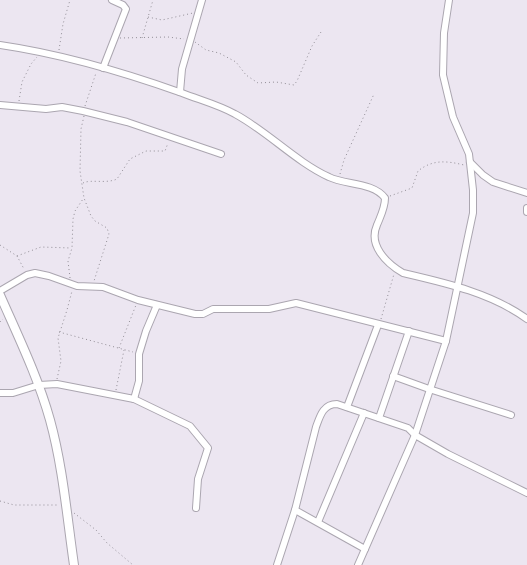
<svg xmlns="http://www.w3.org/2000/svg" width="527" height="565" font-family="Figtree,sans-serif">
<style>
.lines{fill:none;stroke-linecap:round;stroke-linejoin:round}
.minor-casing{stroke:#aba6b0;stroke-width:8}
.tertiary-casing{stroke:#aba6b0;stroke-width:10}
.path{stroke:#928e96;stroke-width:1;stroke-dasharray:1 3;stroke-linecap:butt}
.minor{stroke:#fff;stroke-width:6}
.tertiary{stroke:#fff;stroke-width:8}
</style>
<rect width="100%" height="100%" fill="#ece6f1"/>
<g class="lines">
<g class="minor-casing">
<g id="minor">
<path d="M0,45C62,54 123,72 182,93C200,100 219,105 235,114C267,131 296,162 329,177C345,185 373,182 385,198C385,208 381,215 377,225C368,245 386,263 403,273C446,283 491,293 527,319"/>
<path d="M103,68L126,9L123,5L112,0"/>
<path d="M180,92L182,69L202,0"/>
<path d="M0,105L46,109L62,107L83,111L127,122L221,154"/>
<path d="M470,162L483,175L493,182L527,193"/>
<path d="M527,208V212"/>
<path d="M0,291L27,275L35,273L49,276L77,286L103,287L138,300L195,314H203L213,309H269L296,303L446,341"/>
<path d="M393,376L429,389L511,415"/>
<path d="M0,393H13L39,385L57,384L134,399L190,426L208,448L198,479L196,508"/>
<path d="M134,399L139,381V354L146,331L157,305"/>
<path d="M347,407L378,325"/>
<path d="M379,418L409,331"/>
<path d="M295,510L365,549"/>
<path d="M318,522L364,413"/>
<path d="M277,565L295,510L316,427C320,416 323,404 337,404L408,428L415,435L448,454L527,493"/>
<path d="M358,565L415,435L446,341L473,213V190L469,154L453,117L443,75L444,33L449,0"/>
</g>
</g>
<g class="tertiary-casing">
<path id="tertiary" d="M0,295C18,336 38,377 50,420C63,467 67,517 74,565"/>
</g>
<g class="path">
<path d="M148,17L162,20L193,13"/>
<path d="M120,38L168,37L184,39"/>
<path d="M142,38L153,0"/>
<path d="M195,42L206,50L219,53L236,62L246,75L258,83L276,82L294,85L297,81L312,46L321,32"/>
<path d="M59,50L63,24L70,0"/>
<path d="M19,101L22,82L31,64L37,57"/>
<path d="M85,106L96,73"/>
<path d="M84,116L81,129L80,171L84,198L91,216L95,221L107,228L109,234L94,281"/>
<path d="M340,174L344,160L374,94"/>
<path d="M83,183C91,179 106,184 117,179L130,159L146,151H165L168,143"/>
<path d="M390,196L412,188L418,171C433,159 447,161 464,165"/>
<path d="M0,245L17,256L24,269"/>
<path d="M17,256L41,247L71,248"/>
<path d="M70,278L68,261L72,248L73,219L75,211L83,199"/>
<path d="M381,319L394,274"/>
<path d="M0,322L3,319"/>
<path d="M59,332L133,352"/>
<path d="M119,348L136,305"/>
<path d="M57,379L61,361L58,338L67,310L72,291"/>
<path d="M116,390L124,350"/>
<path d="M0,501L14,505H59"/>
<path d="M74,513L96,530L107,543L133,565"/>
</g>
<use href="#minor" class="minor"/>
<use href="#tertiary" class="tertiary"/>
</g>
</svg>
